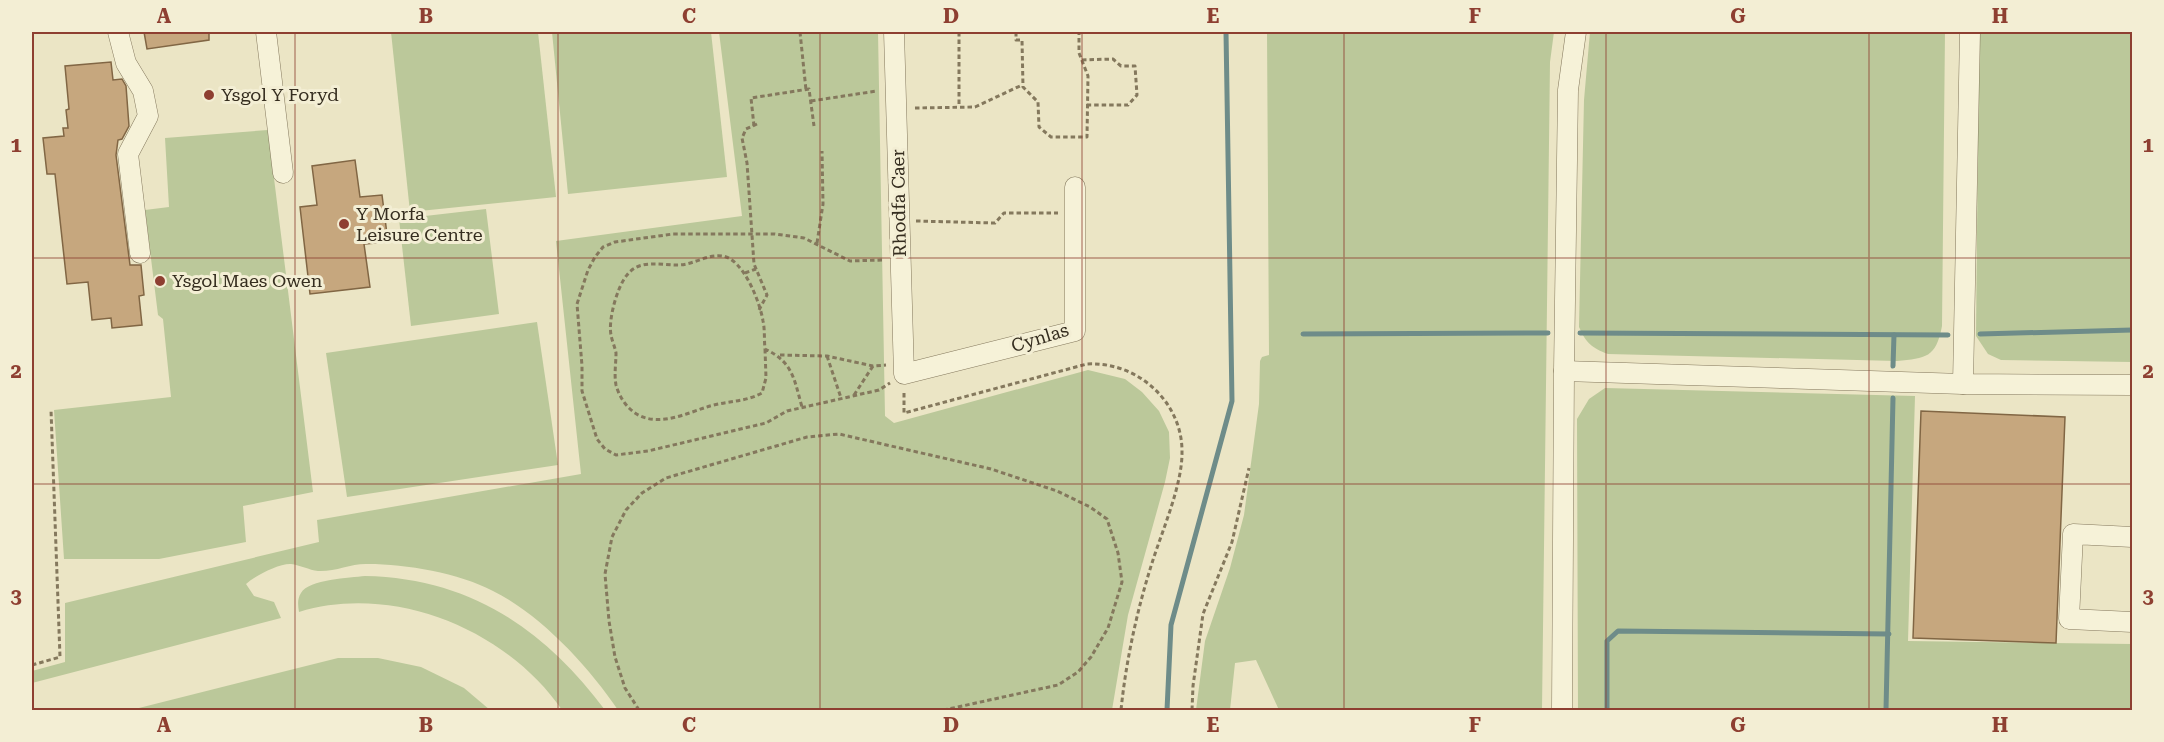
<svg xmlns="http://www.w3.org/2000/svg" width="2164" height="742" font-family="'Roboto Serif',serif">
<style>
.green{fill:#bbc89a}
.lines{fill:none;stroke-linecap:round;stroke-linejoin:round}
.stream{stroke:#6e8c89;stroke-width:5}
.building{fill:#c6a77e;stroke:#816644;stroke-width:1.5}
.minor-casing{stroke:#84785d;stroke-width:21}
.path{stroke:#84785d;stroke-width:3;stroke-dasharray:4.5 3;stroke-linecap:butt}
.minor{stroke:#f6f2d8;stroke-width:20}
.grid{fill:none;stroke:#8e3f31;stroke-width:1.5;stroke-opacity:0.55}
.poi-dot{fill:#8e3f31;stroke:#f3eed4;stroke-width:2}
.labels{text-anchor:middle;stroke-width:6;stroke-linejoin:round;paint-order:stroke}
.poi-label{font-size:18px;fill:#352d1f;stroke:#f3eed4;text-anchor:start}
.street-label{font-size:18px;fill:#352d1f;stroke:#f3eed4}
.neatline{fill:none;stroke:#8e3f31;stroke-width:2}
.grid-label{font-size:20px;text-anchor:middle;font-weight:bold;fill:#8e3f31}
</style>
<rect width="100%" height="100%" fill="#ebe5c5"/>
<g class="green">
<path d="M391,32H538L556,197L410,212Z"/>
<path d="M552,32H711L727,177L568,194Z"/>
<path d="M719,32H878L885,416L894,423L1088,370L1125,379L1142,392L1159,411L1169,432L1170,458L1165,482L1128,615L1112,710H618C588,666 541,615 493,591C459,573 406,564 368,564C352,563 335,572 318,571C309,570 300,565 291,564C280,563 254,576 246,584L254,596L274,602L281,618L32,683V671L65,662V603L319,542L317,520L581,474L556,241L742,216Z"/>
<path d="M1267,32H1554L1550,62L1542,710H1279L1256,660L1235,663L1230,710H1196L1205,641L1230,568L1244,515L1259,404L1260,361L1262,357L1269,355Z"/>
<path d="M1590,32H1945L1942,326C1936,358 1926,358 1897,361L1608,354C1592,348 1586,343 1579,327L1584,100Z"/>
<path d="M1979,32H2132V362L2001,360L1988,354L1976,336Z"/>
<path d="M268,130L313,492L243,506L246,542L159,559H64L54,410L171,397L163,319L158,315L145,210L169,207L165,138Z"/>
<path d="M486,209L499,314L411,326L399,219Z"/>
<path d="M537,322L558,465L347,497L326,353Z"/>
<path d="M1605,388L1915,396L1908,641L2132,644V710H1578L1577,419L1589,399Z"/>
<path d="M365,576C470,578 544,629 605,710H562C507,630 394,583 299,612C298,606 297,599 301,593C309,579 350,578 365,576Z"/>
<path d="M338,658H378L421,667L464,688L490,710H131Z"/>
</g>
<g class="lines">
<g class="stream">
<path d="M1580,333L1948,335"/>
<path d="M1303,334L1548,333"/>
<path d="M1980,334L2132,330"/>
<path d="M1893,366L1894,335"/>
<path d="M1167,710L1171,625L1232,401L1226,32"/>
<path d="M1607,710V641L1618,631L1889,634"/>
<path d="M1886,710L1893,398"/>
</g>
</g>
<g class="building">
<path d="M144,32H209V40L147,49Z"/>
<path d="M111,62L113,80L122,79L126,86L129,126L122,139L118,140L116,155L130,265H141L144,295L139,296L142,325L112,328L111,318L92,320L88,282L67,284L55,174H47L43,138L64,136L63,128H68L66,110L69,109L65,66Z"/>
<path d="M355,160L360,197L382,195L388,242L364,244L370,287L310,294L300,207L317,205L312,166Z"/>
<path d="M1921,411L2065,417L2056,643L1913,638Z"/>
</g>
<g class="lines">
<g class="minor-casing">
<g id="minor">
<path d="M118,32L126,63L143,91L148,116L128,154L140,253"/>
<path d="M266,32L283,173"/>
<path d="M894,32L904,374L1075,331V187"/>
<path d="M1564,371L1963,384L2132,385"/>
<path d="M1963,384L1970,32"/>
<path d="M2132,537L2073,534L2069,619L2132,622"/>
<path d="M1562,710L1564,371L1568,90L1576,32"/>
</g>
</g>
<g class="path">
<path d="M800,32L806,90"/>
<path d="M959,32V107"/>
<path d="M1016,32V40H1022L1023,87L1038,102L1039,127L1051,137H1087L1088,76L1079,53V32"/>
<path d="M1082,60L1113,59L1121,66H1135L1137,95L1128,105H1087"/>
<path d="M811,101L877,91"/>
<path d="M915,108L975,107L1022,85"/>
<path d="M757,124L746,129L742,138L747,163L754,264L767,295L759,310"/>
<path d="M754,126L751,98L809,89L814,126"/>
<path d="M916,221L995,223L1004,213H1058"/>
<path d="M817,243L823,204L822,151"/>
<path d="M882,260L850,261L804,238L775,234H673L615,242L603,247L595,257L588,270L577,304L582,366V391L597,439L605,449L616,455L648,451L766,423L787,411L879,390L890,383"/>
<path d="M745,273L756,269"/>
<path d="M765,349L766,378L762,393C745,402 728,401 710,406C684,414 652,431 629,408C623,402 618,393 616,385C614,374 616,364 616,353C615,347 612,341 611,335C608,320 617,287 627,275C639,259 660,265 678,265C693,265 707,254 722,256C743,258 760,302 763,321C765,330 764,340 765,349C793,362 794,379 802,407"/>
<path d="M780,355L827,356L873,366L886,365"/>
<path d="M827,356L841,398"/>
<path d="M904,393V413L1087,364C1137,361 1183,402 1182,453C1182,486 1162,531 1152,563C1137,610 1126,661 1121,710"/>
<path d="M854,395L873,366"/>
<path d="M32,665L60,657L51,410"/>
<path d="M639,710L625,688L615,657L609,621L605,574L612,537L626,510L642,493L666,478L807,437L839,434L991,469L1057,491L1090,507L1107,519L1118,553L1122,582L1108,628L1091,657L1078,672L1058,685L944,710"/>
<path d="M1192,710L1193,686L1203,614L1232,542L1249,468"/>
</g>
<use href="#minor" class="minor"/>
</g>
<path class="grid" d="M295,32V710M558,32V710M820,32V710M1082,32V710M1344,32V710M1606,32V710M1869,32V710M32,258H2132M32,484H2132"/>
<g class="poi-dot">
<circle cx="209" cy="95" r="6"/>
<circle cx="344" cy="224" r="6"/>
<circle cx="160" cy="281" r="6"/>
</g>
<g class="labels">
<g class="poi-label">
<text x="221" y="101">Ysgol Y Foryd</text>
<text x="356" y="220">Y Morfa<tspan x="356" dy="21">Leisure Centre</tspan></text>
<text x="172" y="287">Ysgol Maes Owen</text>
</g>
<g class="street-label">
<text transform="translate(899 203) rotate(-91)" y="6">Rhodfa Caer</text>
<text transform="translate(1040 338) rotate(-17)" y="6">Cynlas</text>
</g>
</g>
<rect width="2164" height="742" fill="none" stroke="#f3eed4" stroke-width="66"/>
<rect x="33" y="33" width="2098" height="676" class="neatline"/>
<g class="grid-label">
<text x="164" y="23">A</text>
<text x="426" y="23">B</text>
<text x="689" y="23">C</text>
<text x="951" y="23">D</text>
<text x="1213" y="23">E</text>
<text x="1475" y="23">F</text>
<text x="1738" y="23">G</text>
<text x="2000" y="23">H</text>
<text x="16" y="152">1</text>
<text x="2148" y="152">1</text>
<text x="16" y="378">2</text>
<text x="2148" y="378">2</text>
<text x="16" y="603">3</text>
<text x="2148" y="603">3</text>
<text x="164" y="732">A</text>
<text x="426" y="732">B</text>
<text x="689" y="732">C</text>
<text x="951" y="732">D</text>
<text x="1213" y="732">E</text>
<text x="1475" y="732">F</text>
<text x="1738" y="732">G</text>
<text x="2000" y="732">H</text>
</g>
</svg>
